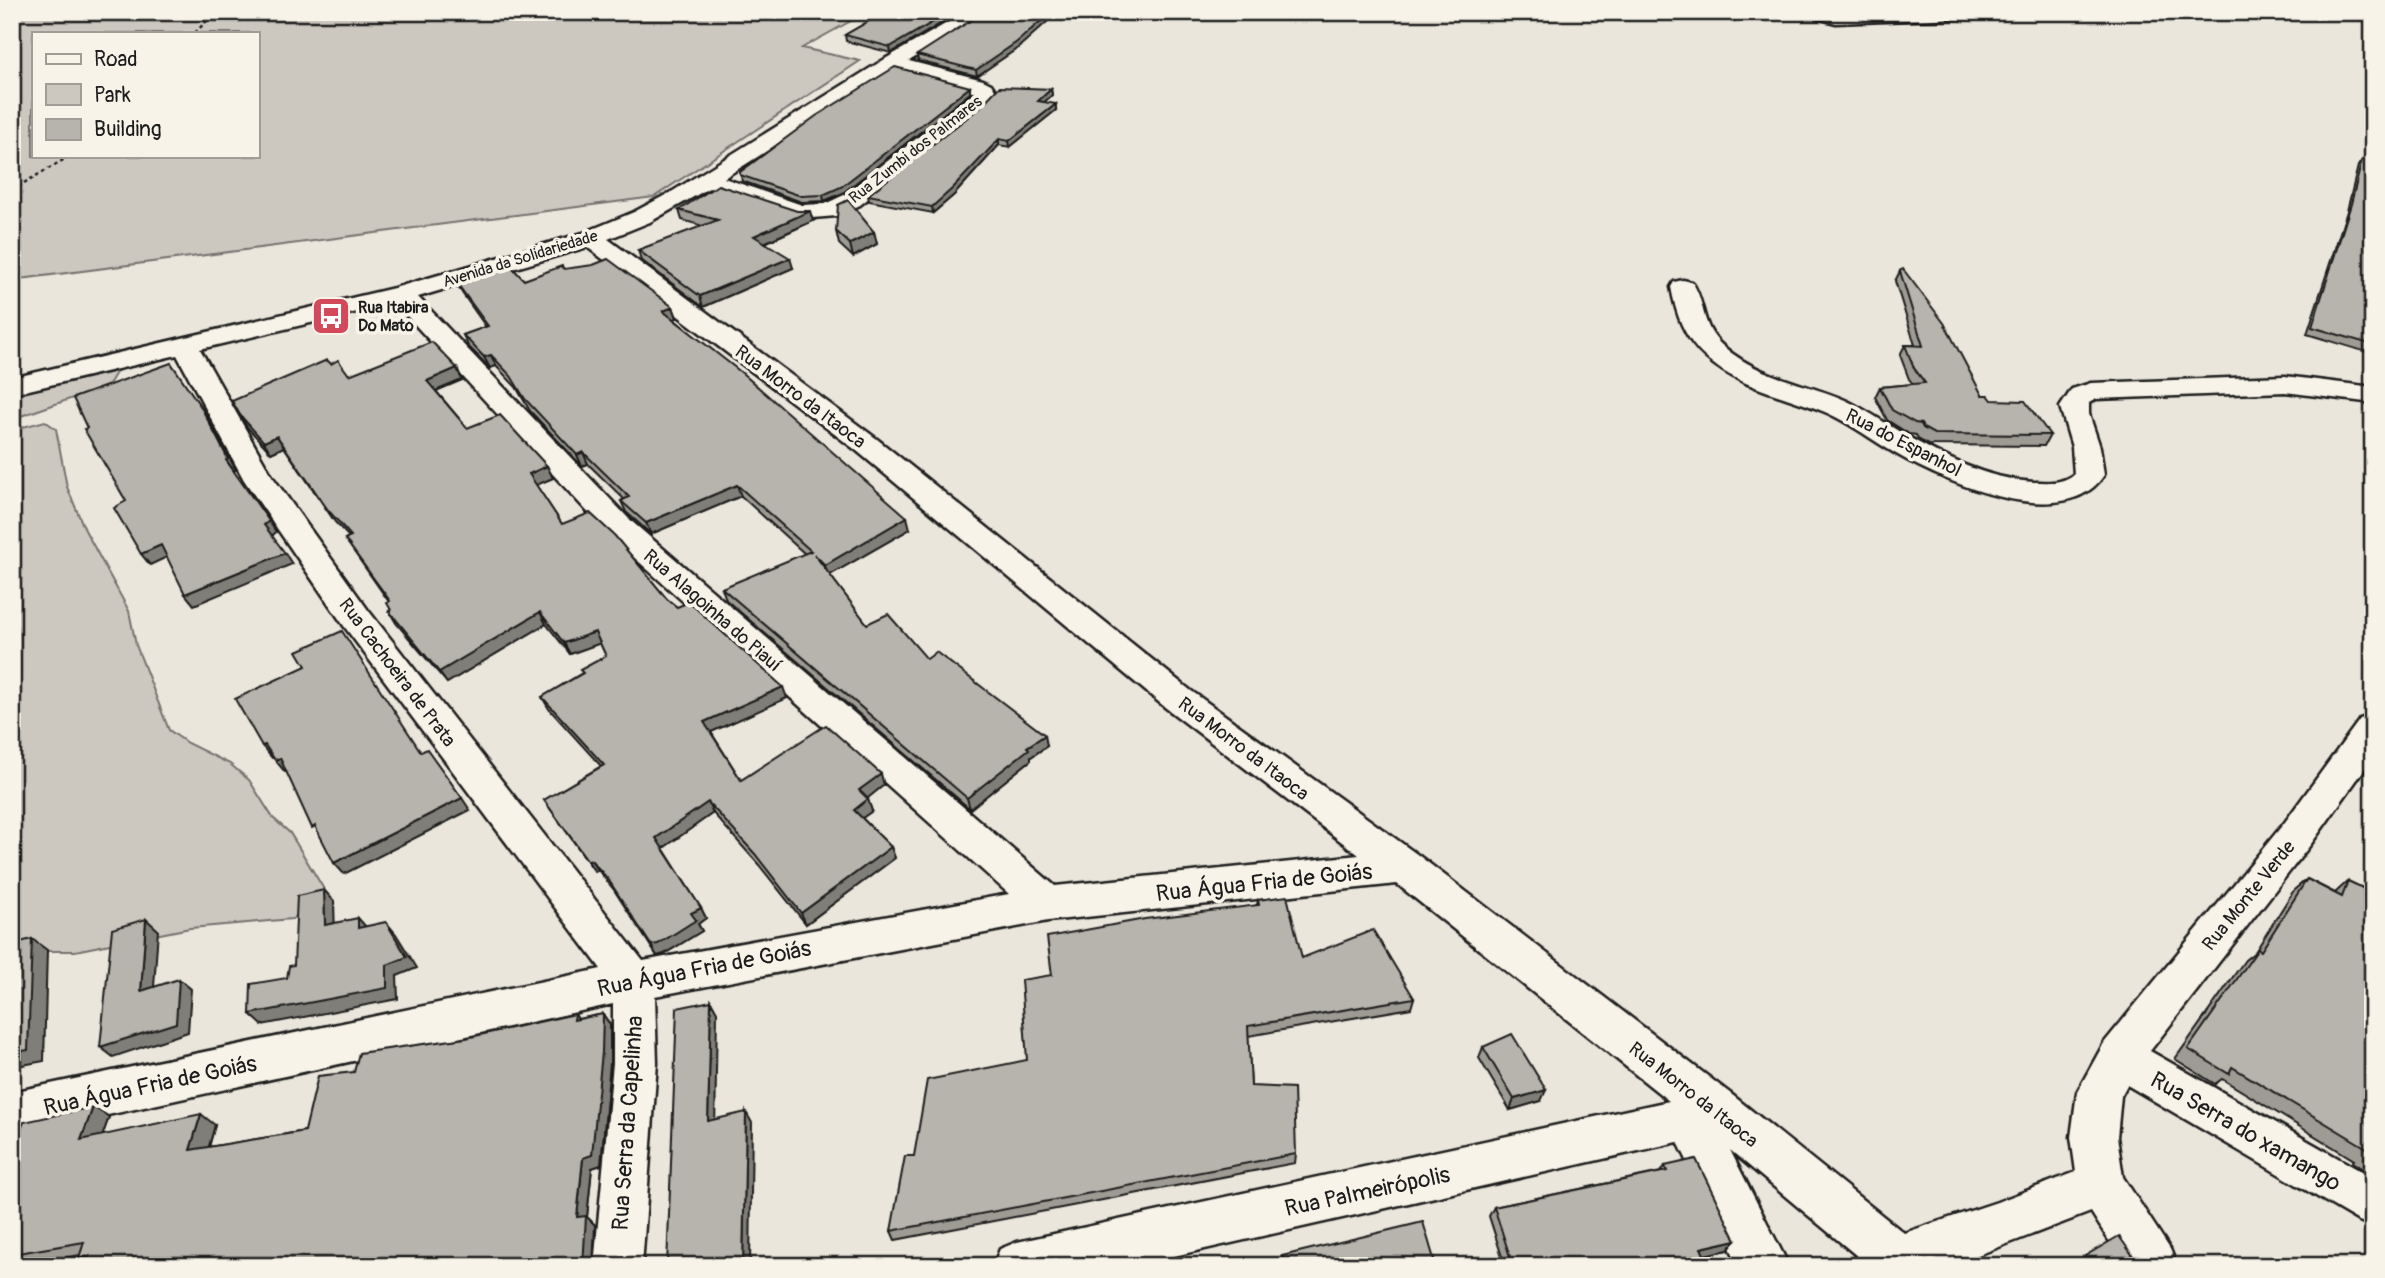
<svg xmlns="http://www.w3.org/2000/svg" width="2385" height="1278" font-family="Pangolin,sans-serif">
<style>
.green{fill:#ccc8c0;stroke:#74726e;stroke-width:2;fill-rule:evenodd}
.lines{fill:none;stroke-linecap:round;stroke-linejoin:round}
.minor-casing{stroke:#1c1c1c;stroke-width:5}
.path{stroke:#1c1c1c;stroke-width:2.5;stroke-dasharray:3.5 3.5;stroke-linecap:butt}
.minor{fill:#f7f3e8;fill-rule:evenodd}
.wall{fill:#9d9b94;stroke:#1c1c1c;stroke-width:2}
.shaded-wall{fill:#7f7e78;stroke:#1c1c1c;stroke-width:2}
.building{fill:#b6b4ac;stroke:#1c1c1c;stroke-width:2}
.labels{text-anchor:middle;stroke-width:7;stroke-linejoin:round;paint-order:stroke}
.far-street-label{font-size:16px;fill:#1c1c1c;stroke:#f7f3e8}
.far-poi-label{font-size:16px;font-weight:bold;fill:#1c1c1c;stroke:#f7f3e8;text-anchor:start}
.street-label{font-size:19px;fill:#1c1c1c;stroke:#f7f3e8}
.near-street-label{font-size:23px;fill:#1c1c1c;stroke:#f7f3e8}
</style>
<rect width="100%" height="100%" fill="#eae6dc"/>
<filter id="ink" filterUnits="userSpaceOnUse"><feTurbulence type="fractalNoise" baseFrequency=".0143" numOctaves="2"/><feDisplacementMap in="SourceGraphic" scale="14" xChannelSelector="R" yChannelSelector="G"/><feConvolveMatrix kernelMatrix="1 2 1 2 8 2 1 2 1" color-interpolation-filters="sRGB"/></filter>
<g filter="url(#ink)">
<g class="green">
<path d="M12,12H867L802,48L860,61L654,197L12,280ZM33,33H257V156H33Z"/>
<path d="M117,371L108,386L12,419V395Z"/>
<path d="M45,421L56,429L67,487L85,530L129,611L136,645L169,730L187,743L230,764L249,780L273,818L290,833L328,896L292,919L190,928L75,951H37L12,938V430Z"/>
</g>
<g class="lines">
<g class="minor-casing">
<g id="minor">
<path d="M966,12H989L909,61L983,80L991,84L997,93L977,113L860,205L837,216L800,219L709,188L650,222L608,239L877,439L1190,690L1418,855L1731,1094L1904,1233L1997,1202L2076,1172L2071,1137L2077,1092L2104,1043L2285,822L2360,719L2373,715V757L2311,844L2150,1051L2373,1178V1227L2357,1220L2127,1085L2121,1096L2117,1137L2123,1177L2170,1249L2177,1266H2125L2091,1212L1949,1266H1853L1857,1256L1730,1150L1789,1266H1739L1678,1142L1130,1266H993L1000,1249L1017,1242L1669,1101L1397,884L1048,921L655,996L657,1063L642,1266H594L613,1063V1004L12,1136V1092L601,969L344,626L244,480L177,355L12,394V378L394,288L583,233L634,212L673,191L885,59ZM895,70L976,92L844,195L825,204L802,205L724,178ZM587,247L857,451L1166,708L1359,855L1055,886L630,520L418,297ZM395,303L608,534L1009,894L643,961L368,610L272,476L200,349Z"/>
<path d="M1808,12H1969L1960,18L1836,23L1810,16Z"/>
<path d="M1683,280L1692,282C1707,304 1699,325 1724,347C1760,378 1803,382 1845,400C1865,409 1882,421 1900,432C1941,456 1986,479 2034,482C2049,482 2062,484 2074,474L2072,447L2060,407L2072,389L2091,383L2285,376L2373,387V403L2285,392L2096,399L2089,403V414L2100,447L2104,475C2065,535 1945,482 1898,455C1874,442 1851,423 1825,412C1783,394 1740,389 1705,357C1684,338 1676,314 1671,287L1674,282Z"/>
</g>
</g>
<g class="path">
<path d="M195,33L215,12"/>
<path d="M12,190L70,156"/>
</g>
<use href="#minor" class="minor"/>
</g>
<g class="wall">
<path d="M873,12H960L891,53L846,41L845,35L874,18Z"/>
<path d="M1018,48L977,76L918,61L917,55Z"/>
<path d="M1051,89L1052,95L1044,102L1056,110L1010,147L999,145L954,195L933,213L869,201L868,195Z"/>
<path d="M970,93L843,193L824,201L802,202L742,181L740,172Z"/>
<path d="M2373,135V354L2307,334L2347,211L2358,166L2362,160H2364L2369,140Z"/>
<path d="M679,210L813,221L765,243L793,268L703,307L641,260L638,250L703,226L682,220Z"/>
<path d="M836,231L874,232L877,244L853,257L839,244Z"/>
<path d="M564,269L673,307L677,318L674,319L910,529L830,575L867,624L927,659L1047,746L1031,757V760L970,809L726,600L722,588L805,554L741,496L651,534L626,512L621,501L624,499L588,464L582,466L530,411L516,387L496,366L490,368L468,346L463,335L486,327L462,293L456,282L524,280Z"/>
<path d="M1900,271L1982,395L2050,435L2044,446L1928,445L1918,439L1916,435L1909,434L1887,420L1875,397L1880,387L1913,384L1909,379L1900,355L1905,345H1915L1895,281Z"/>
<path d="M331,364L349,375L457,368L462,380L436,391L467,428L547,466L553,478L536,485L562,524L667,599L787,698L711,732L741,780L884,785L867,798L872,811L862,818L891,847L895,858L806,924L759,865L713,813L663,848L701,908L706,918L698,924L702,931L664,954L657,956L614,890L598,870L595,872L544,800L601,766L549,709L542,697L582,673L606,656L600,643L570,654L546,624L447,683L396,623L389,611L391,610L389,602L345,539L349,537L335,522L284,447L271,453L247,427L240,415Z"/>
<path d="M2307,879L2335,893L2348,881L2373,893V1175L2352,1162L2354,1160L2222,1079L2215,1084L2175,1059L2245,960L2255,952L2294,890Z"/>
<path d="M1258,900L1302,958L1414,998L1411,1008L1248,1036L1251,1086L1296,1154L1295,1163L895,1240L891,1231L914,1156L1027,1060L1052,975L1257,905Z"/>
<path d="M575,1014L578,1019L603,1014L610,1025V1063L601,1165L592,1168L587,1217L595,1225L593,1266H85L87,1262L79,1258L80,1255L20,1266H12V1148L93,1107L109,1117L102,1136L215,1125L209,1147L305,1131L354,1072L466,1038Z"/>
<path d="M1483,1047L1541,1101L1510,1110L1479,1058Z"/>
<path d="M1665,1166L1736,1240L1728,1250L1704,1255L1709,1266H1505L1489,1216L1494,1207L1661,1172Z"/>
</g>
<g class="shaded-wall">
<path d="M950,12H960L891,53L890,47Z"/>
<path d="M1051,12H1058L1018,48L977,76L976,70Z"/>
<path d="M970,87V93L843,193L824,201L823,195Z"/>
<path d="M1051,89L1052,95L1039,107L1038,101Z"/>
<path d="M1056,104V110L1010,147L1009,141Z"/>
<path d="M999,139V145L954,195L933,213L932,207Z"/>
<path d="M810,211L813,221L757,246L754,236Z"/>
<path d="M874,232L877,244L853,257L850,244Z"/>
<path d="M790,258L793,268L703,307L700,296Z"/>
<path d="M673,307L677,318L667,322L663,311Z"/>
<path d="M491,355L496,366L490,368L484,357Z"/>
<path d="M171,363L208,418L236,470L234,471L226,460Z"/>
<path d="M457,368L462,380L433,392L427,381Z"/>
<path d="M277,436L284,447L271,453L264,442Z"/>
<path d="M583,452L588,464L582,466L577,455Z"/>
<path d="M547,466L553,478L534,486L529,474Z"/>
<path d="M737,485L741,496L651,534L646,523Z"/>
<path d="M907,517L910,529L828,576L825,565Z"/>
<path d="M269,521L276,532L272,536L264,525Z"/>
<path d="M161,545L169,556L150,565L141,554Z"/>
<path d="M285,553L292,564L194,605L185,594Z"/>
<path d="M540,612L546,624L447,683L439,672Z"/>
<path d="M595,632L601,643L570,654L564,643Z"/>
<path d="M783,687L787,698L709,733L704,722Z"/>
<path d="M1045,735L1047,746L1031,757V760L970,809L967,798L1027,747Z"/>
<path d="M265,745L275,756L272,758L262,746Z"/>
<path d="M280,758L290,770L285,772L275,760Z"/>
<path d="M881,774L884,785L863,802L859,790Z"/>
<path d="M462,798L470,810L344,874L334,863Z"/>
<path d="M868,799L872,811L858,821L854,810Z"/>
<path d="M708,802L713,813L662,849L656,838Z"/>
<path d="M891,847L895,858L806,924L801,913Z"/>
<path d="M591,860L598,870L595,872L588,861Z"/>
<path d="M324,890L334,901L335,937L325,925Z"/>
<path d="M701,908L706,918L698,924L702,931L664,954L657,956L651,945L691,913Z"/>
<path d="M358,918L368,929L358,928Z"/>
<path d="M146,919L158,930L153,1001L141,991Z"/>
<path d="M386,922L396,934L417,968L397,976L398,999L262,1025L250,1014Z"/>
<path d="M32,939L47,950L44,1061L12,1067V1053Z"/>
<path d="M179,979L191,989L188,1032L113,1057L100,1047Z"/>
<path d="M711,1001L717,1012L715,1132L708,1121Z"/>
<path d="M603,1014L610,1025V1063L601,1165L592,1168L587,1217L595,1225L593,1266H583L577,1217L583,1158Z"/>
<path d="M1546,1090L1541,1101L1510,1110L1514,1099Z"/>
<path d="M93,1107L109,1117L97,1151L81,1140Z"/>
<path d="M746,1112L752,1123L750,1266H744L743,1264Z"/>
<path d="M201,1114L215,1125L205,1160L190,1150Z"/>
<path d="M1736,1240L1728,1250L1694,1257L1701,1248Z"/>
<path d="M89,1256L94,1266L79,1258Z"/>
<path d="M12,1261L20,1265V1266H12Z"/>
</g>
<g class="building">
<path d="M874,12H950L890,47L845,35L881,14Z"/>
<path d="M984,12H1051L1017,42L976,70L917,55Z"/>
<path d="M895,67L970,87L841,187L823,195L801,196L740,175V172L816,116Z"/>
<path d="M999,87L1051,89L1038,101L1056,104L1009,141L999,139L953,188L932,207L868,195L978,109Z"/>
<path d="M2373,137V345L2312,327L2351,204L2362,160L2367,159Z"/>
<path d="M718,185L797,211H810L754,236L790,258L700,296L638,250L718,220L679,210Z"/>
<path d="M848,200L874,232L850,244L836,231L838,205Z"/>
<path d="M608,259L673,307L663,311L742,373L907,517L825,565L814,554L867,624L888,614L927,659L936,652L1045,735L1027,747L1029,749L967,798L722,588L811,551L737,485L646,523L621,501L629,497L583,452L577,455L525,399L511,376L491,355L484,357L463,335L488,326L456,282L508,263L524,280L562,266L564,269L593,265Z"/>
<path d="M1903,269L1944,323L1982,395H1988L1992,400L2025,401L2050,435L1934,434L1923,428L1921,424L1915,423L1892,410L1880,387L1925,383L1914,368L1905,345L1923,346L1900,271Z"/>
<path d="M432,342L457,368L427,381L467,428L500,415L547,466L529,474L562,524L590,513L615,536L667,599L677,607L689,602L783,687L704,722L741,780L826,725L881,774L859,790L868,799L854,810L891,847L801,913L755,854L708,802L656,838L701,908L691,913L696,920L658,944L651,945L608,879L591,860L588,861L544,800L604,765L542,697L583,673L580,670L606,656L595,632L564,643L540,612L439,672L389,611L391,610L387,603L390,601L345,539L351,536L328,510L277,436L264,442L240,415L232,401L327,360L331,364L338,360L349,375Z"/>
<path d="M171,363L201,407L228,459L226,460L269,521L264,525L285,553L185,594L161,545L141,554L114,508L126,501L84,429L87,428L73,398Z"/>
<path d="M342,631L421,752L427,749L462,798L334,863L315,826L312,828L280,758L275,760L265,745L262,746L235,699L306,666L297,651Z"/>
<path d="M2307,879L2342,897L2348,881L2373,893V1155L2368,1153L2370,1150L2232,1067L2229,1074L2188,1049L2258,949L2261,951Z"/>
<path d="M324,890L325,925L358,918V928L386,922L407,957L387,965V988L250,1014L251,984L287,978L289,966L294,965L297,896Z"/>
<path d="M1287,896L1302,958L1373,930L1414,998L1248,1026L1251,1086L1294,1088L1296,1154L891,1231L905,1156H914L927,1080L1027,1060L1021,980L1052,975L1047,937L1145,919L1259,905L1258,900Z"/>
<path d="M146,919L141,991L179,979L176,1023L100,1047L112,929Z"/>
<path d="M32,939L28,1050L12,1053V944Z"/>
<path d="M711,1001L708,1121L746,1112L743,1264L734,1266H667L677,1008Z"/>
<path d="M575,1014L574,1020L603,1014L602,1052L592,1155L583,1158L577,1217L586,1216L583,1266H85L89,1256L79,1258L84,1242L12,1254V1148L24,1122L93,1107L81,1140L201,1114L190,1150L305,1131L318,1076L354,1072L359,1053L466,1038Z"/>
<path d="M1512,1034L1546,1090L1514,1099L1483,1047Z"/>
<path d="M1696,1159L1736,1240L1701,1248L1709,1266H1513L1494,1207L1667,1171L1665,1166Z"/>
<path d="M1423,1222L1436,1266H1284L1282,1256Z"/>
<path d="M2119,1236L2140,1266H2068Z"/>
</g>
</g>
<defs>
<g id="bus-square" transform="scale(2.0125)"><rect x="-9" y="-9" width="18" height="18" rx="4" fill="#d1495b" stroke="#f7f3e8"/><path d="M-5-6H5V4H4V6H2V4H-2V6H-4V4H-5ZM-3.5-4V0h7V-4ZM-3.5 1.2v1.5H-2V1.2ZM2 1.2v1.5H3.5V1.2Z" fill="#fff"/></g>
</defs>
<g fill-rule="evenodd">
<use href="#bus-square" x="331" y="316"/>
</g>
<g class="labels">
<g class="far-street-label">
<text transform="translate(915 149) rotate(-38)" y="6">Rua Zumbi dos Palmares</text>
<text transform="translate(520 258) rotate(-17)" y="6">Avenida da Solidariedade</text>
</g>
<g class="far-poi-label">
<text x="358" y="313">Rua Itabira<tspan x="358" dy="18">Do Mato</tspan></text>
</g>
<g class="street-label">
<text transform="translate(801 396) rotate(37)" y="7">Rua Morro da Itaoca</text>
<text transform="translate(1904 442) rotate(27)" y="7">Rua do Espanhol</text>
<text transform="translate(713 610) rotate(41)" y="7">Rua Alagoinha do Piauí</text>
<text transform="translate(398 672) rotate(53)" y="7">Rua Cachoeira de Prata</text>
<text transform="translate(1244 748) rotate(37)" y="7">Rua Morro da Itaoca</text>
<text transform="translate(2248 895) rotate(-51)" y="7">Rua Monte Verde</text>
<text transform="translate(1694 1094) rotate(38)" y="7">Rua Morro da Itaoca</text>
</g>
<g class="near-street-label">
<text transform="translate(1264 882) rotate(-6)" y="8">Rua Água Fria de Goiás</text>
<text transform="translate(704 968) rotate(-11)" y="8">Rua Água Fria de Goiás</text>
<text transform="translate(150 1085) rotate(-12)" y="8">Rua Água Fria de Goiás</text>
<text transform="translate(627 1123) rotate(-86)" y="8">Rua Serra da Capelinha</text>
<text transform="translate(2246 1131) rotate(30)" y="8">Rua Serra do xamango</text>
<text transform="translate(1367 1191) rotate(-12)" y="8">Rua Palmeirópolis</text>
</g>
</g>
<rect width="2385" height="1278" fill="none" stroke="#f7f3e8" stroke-width="42"/>
<rect x="21" y="21" width="2343" height="1236" fill="none" stroke="#1c1c1c" stroke-width="2.5" filter="url(#ink)"/>
<rect x="32" y="32" width="228" height="126" fill="#f7f3e8" stroke="#9f9d96" stroke-width="2"/>
<rect x="46" y="54" width="35" height="10" fill="#f7f3e8" stroke="#9f9d96" stroke-width="2"/>
<text x="94" y="66" font-size="21" fill="#1c1c1c">Road</text>
<rect x="46" y="84" width="35" height="21" fill="#ccc8c0" stroke="#9f9d96" stroke-width="2"/>
<text x="94" y="102" font-size="21" fill="#1c1c1c">Park</text>
<rect x="46" y="119" width="35" height="21" fill="#b6b4ac" stroke="#9f9d96" stroke-width="2"/>
<text x="94" y="136" font-size="21" fill="#1c1c1c">Building</text>
</svg>
